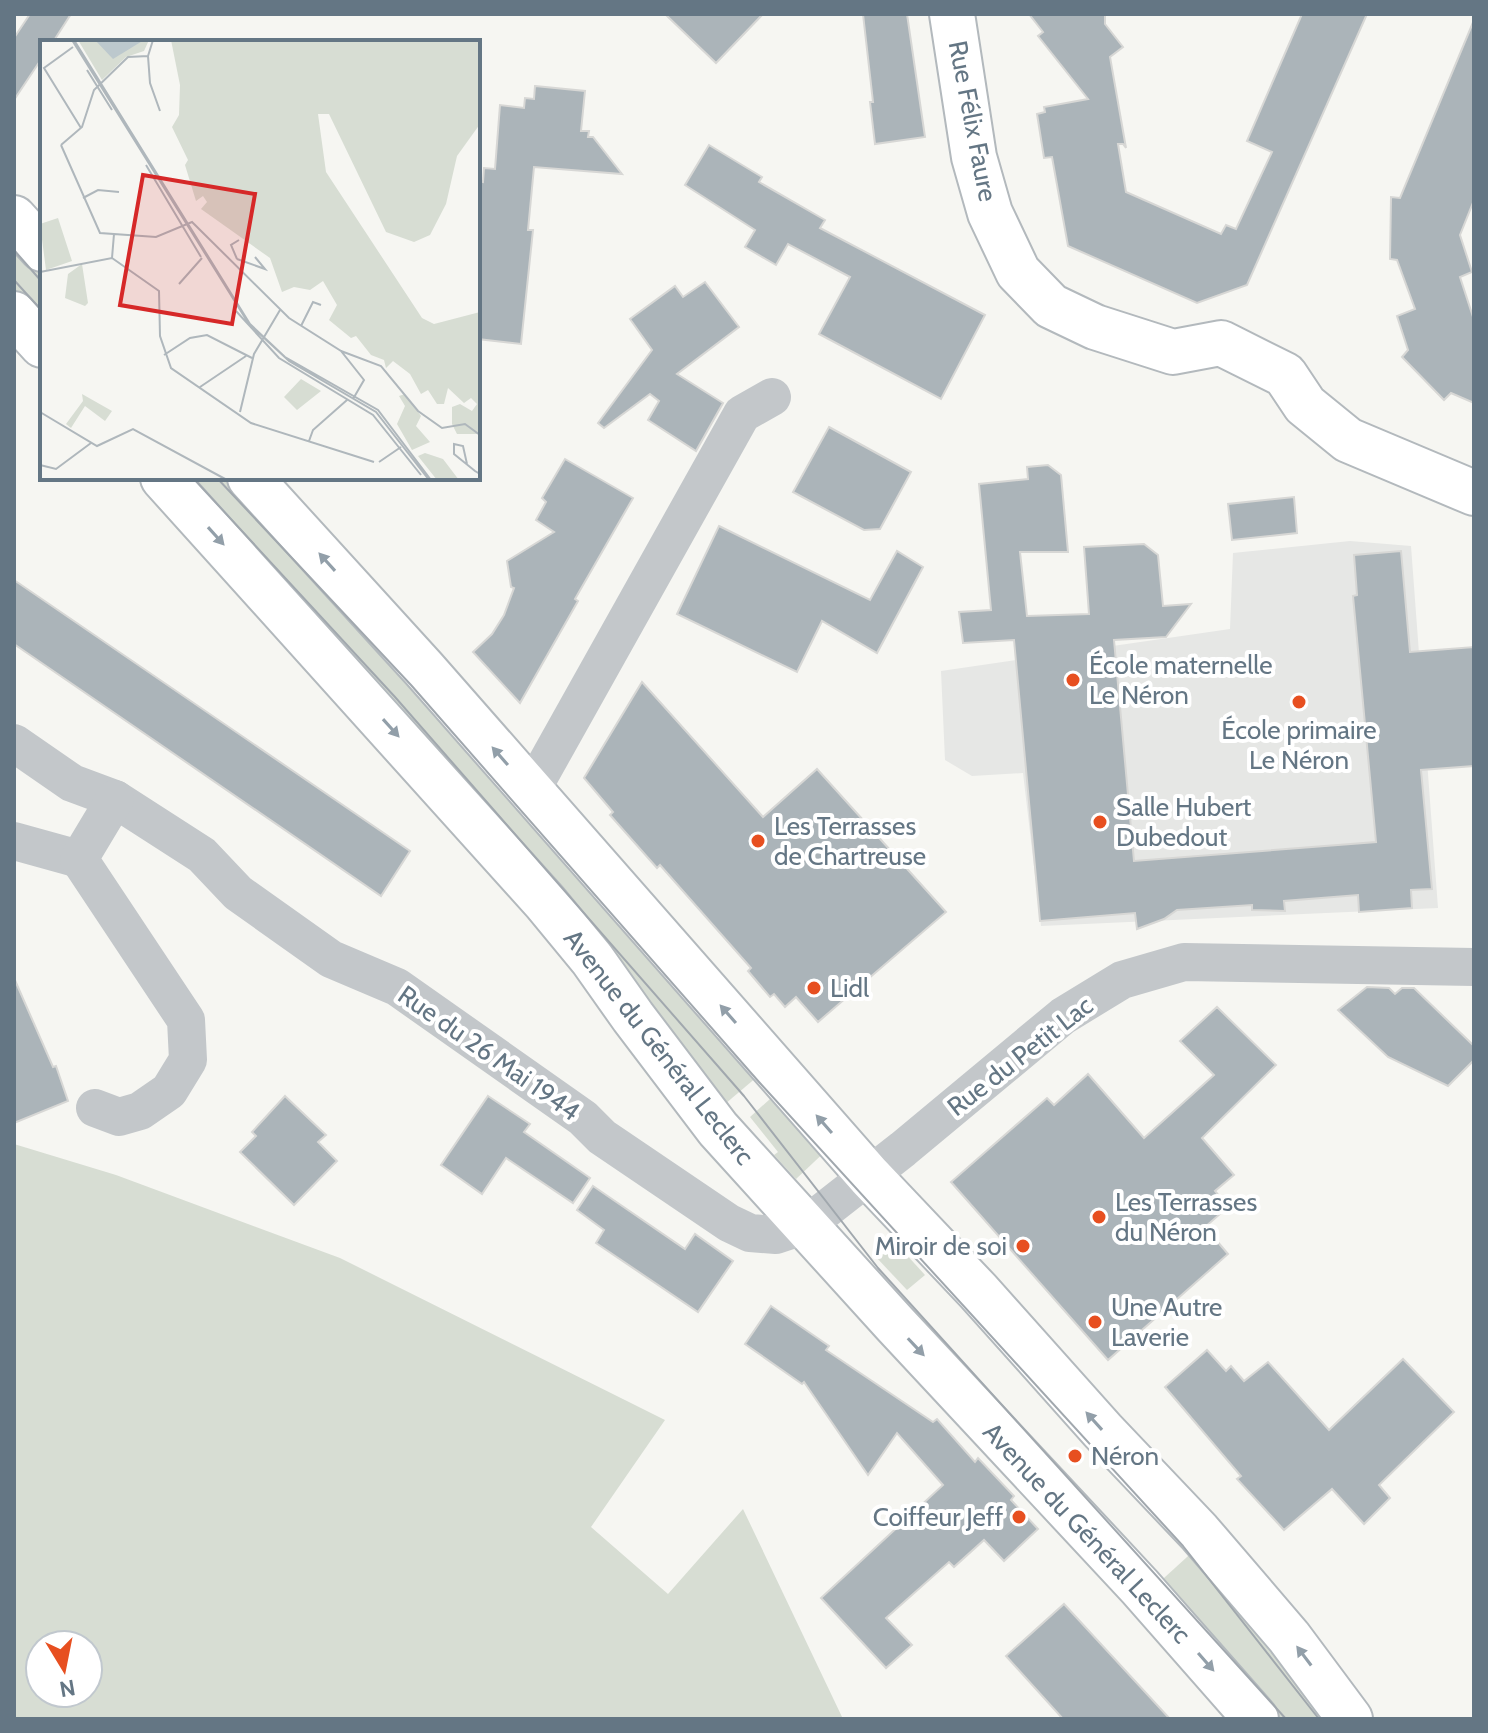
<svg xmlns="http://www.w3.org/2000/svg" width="1488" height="1733" font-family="Cabin,sans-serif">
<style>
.built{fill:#e6e7e5}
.green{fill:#d7ddd3;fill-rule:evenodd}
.building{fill:#abb4b9;stroke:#d7d7d5;stroke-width:2}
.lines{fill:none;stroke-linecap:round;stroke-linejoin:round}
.secondary-casing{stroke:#b3b9bd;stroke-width:48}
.street{stroke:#c3c7ca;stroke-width:38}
.secondary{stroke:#fff;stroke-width:44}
.tram{stroke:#a1a8ae;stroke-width:2}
.oneway{fill:#929fa9}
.poi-dot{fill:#e74f20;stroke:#fff;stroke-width:3}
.labels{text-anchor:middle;stroke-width:8;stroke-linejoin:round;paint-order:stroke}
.street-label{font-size:26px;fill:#647684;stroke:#fff}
.poi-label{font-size:26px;fill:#647684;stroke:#fff;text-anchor:start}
.inset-road{fill:none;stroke:#afb7bc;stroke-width:2}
.view{fill:#d62828;fill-opacity:0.15;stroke:#d62828;stroke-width:4}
.inset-edge{fill:none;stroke:#647684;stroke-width:4}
</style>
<rect width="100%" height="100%" fill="#f6f6f2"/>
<path class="built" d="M1350,541L1411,546L1438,908L1041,926L1023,773L972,776L945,760L941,671L1230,629L1233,553Z"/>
<g class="green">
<path d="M14,235L42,266V327L14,296Z"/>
<path d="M179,478H231L764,1071L725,1104Z"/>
<path d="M781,1089L831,1146L796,1179L774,1155L778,1152L750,1117Z"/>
<path d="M14,1144L116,1175L340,1258L665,1420L591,1527L668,1594L743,1509L843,1719H14ZM88,1645V1693H40V1645Z"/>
<path d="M894,1241L925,1275L907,1290L876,1257Z"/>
<path d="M1198,1547L1336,1719H1272L1153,1588Z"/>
</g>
<g class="building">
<path d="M30,14H71L53,42H42V58L14,100V38Z"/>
<path d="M665,14H763L716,63Z"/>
<path d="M863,14H907L925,137L875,144L870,102H873Z"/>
<path d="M1029,14H1105V24L1123,47L1110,57L1126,148L1123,144H1118L1126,192L1221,234L1226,225L1236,229L1272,152L1247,141L1302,14H1367L1247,285L1197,303L1068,246L1052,157L1044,158L1037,114L1045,112L1044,107L1088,99L1038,36L1043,32Z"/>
<path d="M1474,20V200L1460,235L1472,272L1460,277L1474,320V403L1451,393L1444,400L1402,357L1408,350L1397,316L1415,309L1397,260L1390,259L1391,197L1400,198Z"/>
<path d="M535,86L585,91L581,131H589L588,137H593L622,174L534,167L528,230H533L521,344L478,339V181L483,182L484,168L495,169L500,105L524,108L525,98L534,99Z"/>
<path d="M709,145L762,177L759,182L825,220L820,228L985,315L941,399L819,334L850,277L788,244L776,265L745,247L755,230L685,185Z"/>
<path d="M705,282L739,327L677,374L723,403L696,451L648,420L659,401L650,394L604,428L598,423L652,350L630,319L675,286L683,297Z"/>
<path d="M829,427L911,472L880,529L864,530L793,492Z"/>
<path d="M565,459L633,498L575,599L578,601L520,703L473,652L492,634L504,615L514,588L511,587L507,561L554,532L536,520L546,502L542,498Z"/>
<path d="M1048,465L1061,475L1068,552H1020L1027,616L1089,614L1084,547L1144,544L1158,555L1163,606L1191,604L1166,637L1114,640L1134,861L1376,842L1353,596L1357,595L1354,555L1401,551L1410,652L1474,647V766L1421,770L1432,889L1411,890L1412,908L1359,912L1358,895L1284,901L1285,911L1252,910V905L1177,910L1164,919L1137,929L1135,913L1040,921L1014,640L963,643L959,612L991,610L979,484L1028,479L1027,467Z"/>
<path d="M1294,497L1297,533L1232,540L1228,504Z"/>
<path d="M719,526L870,600L897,551L923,567L877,653L822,621L797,672L677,614Z"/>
<path d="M14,580L410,851L381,896L14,644Z"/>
<path d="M642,682L763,817L817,769L946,912L818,1022L796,997L785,1007L774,994L770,997L748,971L751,968L660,865L657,868L610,815L613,812L584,778Z"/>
<path d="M14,978L53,1067L56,1066L68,1101L14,1123Z"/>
<path d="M1367,987L1389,988L1395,994L1402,988H1414L1474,1046V1060L1448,1086L1388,1057L1338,1010Z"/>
<path d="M1217,1007L1276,1065L1202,1138L1234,1175L1215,1191L1228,1207L1205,1227L1228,1254L1108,1360L951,1182L1047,1098L1054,1105L1088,1074L1144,1138L1214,1075L1180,1041Z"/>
<path d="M285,1096L326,1135L318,1142L337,1161L294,1205L240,1152L256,1136L252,1132Z"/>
<path d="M488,1096L530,1124L524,1132L590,1178L573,1203L506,1158L482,1194L441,1165Z"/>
<path d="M593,1186L685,1249L695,1234L733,1261L698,1312L596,1243L604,1230L577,1210Z"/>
<path d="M771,1306L829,1346L826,1350L933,1422L937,1419L975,1462L978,1458L1014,1496L1011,1500L1038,1529L1004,1561L984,1540L954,1567L949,1562L886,1618L912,1645L886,1668L821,1598L943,1485L897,1433L868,1475L804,1382L802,1384L745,1344Z"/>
<path d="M1207,1350L1226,1371L1231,1366L1244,1381L1268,1362L1329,1430L1403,1359L1454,1412L1379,1485L1390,1498L1364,1524L1332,1489L1284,1530L1237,1479L1241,1476L1165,1387Z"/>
<path d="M1064,1604L1170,1719H1063L1006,1656Z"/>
</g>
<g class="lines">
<g class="secondary-casing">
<g id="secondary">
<path d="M952,14L974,157L990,213L1018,272L1051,306L1095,327L1173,352L1221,343L1285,375L1305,405L1348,440L1474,493"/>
<path d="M14,218L42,249"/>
<path d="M14,314L42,345"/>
<path d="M163,478L545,902L592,959L633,1017L718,1129L895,1324L1140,1587L1256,1719"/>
<path d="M250,478L424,669L869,1176L978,1291L1103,1431L1199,1532L1289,1637L1350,1719"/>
</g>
</g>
<g class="street">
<path d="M14,743L72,783L115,799L202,855L238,893L331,959L397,987L583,1118L602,1137L729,1223L750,1233L776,1235L806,1225L903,1149L1063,1016L1122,980L1184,962L1474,967"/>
<path d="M531,791L742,414L772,397"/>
<path d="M14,841L79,859"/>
<path d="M95,1108L119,1117L140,1111L169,1091L188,1060L186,1020L79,859L115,799"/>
</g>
<use href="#secondary" class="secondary"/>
<g class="tram">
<path d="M14,250L42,282"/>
<path d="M14,280L42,311"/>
<path d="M193,478L395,697L744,1096L878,1268L1286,1719"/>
<path d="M217,478L411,685L759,1082L1183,1546L1319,1719"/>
</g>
</g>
<defs><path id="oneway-solid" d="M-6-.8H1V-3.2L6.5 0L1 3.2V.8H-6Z" transform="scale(2)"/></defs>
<g class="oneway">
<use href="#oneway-solid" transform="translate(216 536) rotate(48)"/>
<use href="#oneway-solid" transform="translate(327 562) rotate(-132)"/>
<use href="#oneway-solid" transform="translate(391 728) rotate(48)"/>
<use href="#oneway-solid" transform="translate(500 756) rotate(-131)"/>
<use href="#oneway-solid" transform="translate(728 1014) rotate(-131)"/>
<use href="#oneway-solid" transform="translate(824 1124) rotate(-131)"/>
<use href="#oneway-solid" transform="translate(916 1347) rotate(47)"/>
<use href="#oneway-solid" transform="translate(1094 1421) rotate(-132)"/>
<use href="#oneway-solid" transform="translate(1304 1656) rotate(-127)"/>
<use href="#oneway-solid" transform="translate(1206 1662) rotate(49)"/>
</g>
<g class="poi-dot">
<circle cx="1073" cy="680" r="8"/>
<circle cx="1299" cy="702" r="8"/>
<circle cx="1100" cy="822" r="8"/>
<circle cx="758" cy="841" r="8"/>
<circle cx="814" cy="988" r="8"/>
<circle cx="1099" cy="1217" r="8"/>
<circle cx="1023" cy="1246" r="8"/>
<circle cx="1095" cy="1322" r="8"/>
<circle cx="1075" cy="1456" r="8"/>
<circle cx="1019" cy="1517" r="8"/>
</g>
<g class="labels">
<g class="street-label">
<text transform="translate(973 121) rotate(79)" y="9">Rue Félix Faure</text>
<text transform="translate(659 1047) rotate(52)" y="9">Avenue du Général Leclerc</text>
<text transform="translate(489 1053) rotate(35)" y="9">Rue du 26 Mai 1944</text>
<text transform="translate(1020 1056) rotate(-38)" y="9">Rue du Petit Lac</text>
<text transform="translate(1087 1533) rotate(47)" y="9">Avenue du Général Leclerc</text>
</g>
<g class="poi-label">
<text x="1089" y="674">École maternelle<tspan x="1089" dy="30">Le Néron</tspan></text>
<text x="1299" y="739" text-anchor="middle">École primaire<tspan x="1299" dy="30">Le Néron</tspan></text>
<text x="1116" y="816">Salle Hubert<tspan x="1116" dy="30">Dubedout</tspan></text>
<text x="774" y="835">Les Terrasses<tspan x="774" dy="30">de Chartreuse</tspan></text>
<text x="830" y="997">Lidl</text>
<text x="1115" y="1211">Les Terrasses<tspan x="1115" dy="30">du Néron</tspan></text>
<text x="1007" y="1255" text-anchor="end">Miroir de soi</text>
<text x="1111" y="1316">Une Autre<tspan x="1111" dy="30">Laverie</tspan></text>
<text x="1091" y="1465">Néron</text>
<text x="1003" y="1526" text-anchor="end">Coiffeur Jeff</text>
</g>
</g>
<g transform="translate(40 40)">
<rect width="440" height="440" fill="#f6f6f2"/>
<path d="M38,0H109L104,11L86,17L62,40ZM131,0H440V84L417,116L406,164L390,195L374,202L346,192L289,74H278L286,132L382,278L394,284L440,272V394H417L412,384V367L420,364L432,371L437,364L431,358L424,363L408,348L404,364H397L388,350L381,354L370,334L353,321L346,328L344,320L331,315L316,296L311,298L289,280L297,265L283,241L270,250L254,247L242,252L230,218L161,169L167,162L163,156L156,161L145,125L148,120L132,87L139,75L140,45ZM18,178L32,221L6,230L0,184ZM42,224L48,263L45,266L25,258L28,234ZM261,339L281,351L257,370L244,357ZM42,354L72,371L65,381L45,366L31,388L26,384L43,361ZM365,354L381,376L376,386L390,402L372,410L357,384L365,366L359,356ZM385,413L403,419L419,440H397L378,416Z" fill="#d7ddd3"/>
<path d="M55,0H104L73,19Z" fill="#bcc8cd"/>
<path class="inset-road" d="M32,0L209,284L249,321L336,372L389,440M34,0L210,284L245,317L338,370L391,440M113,0L108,16L110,43L120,71M33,7L4,28L41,88M47,30L72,70M21,105L60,193L116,197L152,182L249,278L301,311L324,340L313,359M21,105L42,87L54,50L88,17L108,16M106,125L161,217M43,158L58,150L79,152M72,218L74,194M197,219L225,229L215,217M197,219L191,205L199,200M0,232L72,218L119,251L120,296L131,328L211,383L334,422M139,244L162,218M196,271L239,318L333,375L381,435M261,286L273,262L281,265M301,311L341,326L378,371L402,388L425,384L440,395M124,315L150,298L167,295L212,318M160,347L206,316M0,372L57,406L93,389L187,440M200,372L214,314L240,270M269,401L273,390L307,360M339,422L361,407M427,424L423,406L414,404V414L435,431L440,434M0,425L16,429L51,403"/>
<path class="view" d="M103,135L215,154L192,284L80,265Z"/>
<rect width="440" height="440" class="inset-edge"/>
</g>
<rect width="1488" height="1733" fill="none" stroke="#647684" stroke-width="32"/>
<g transform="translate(64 1669) rotate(170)"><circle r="38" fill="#ffffff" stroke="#c1c8ce" stroke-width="2"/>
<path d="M0-6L14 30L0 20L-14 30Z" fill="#e74f20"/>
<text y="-12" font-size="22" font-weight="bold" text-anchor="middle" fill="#647684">N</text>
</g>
</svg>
